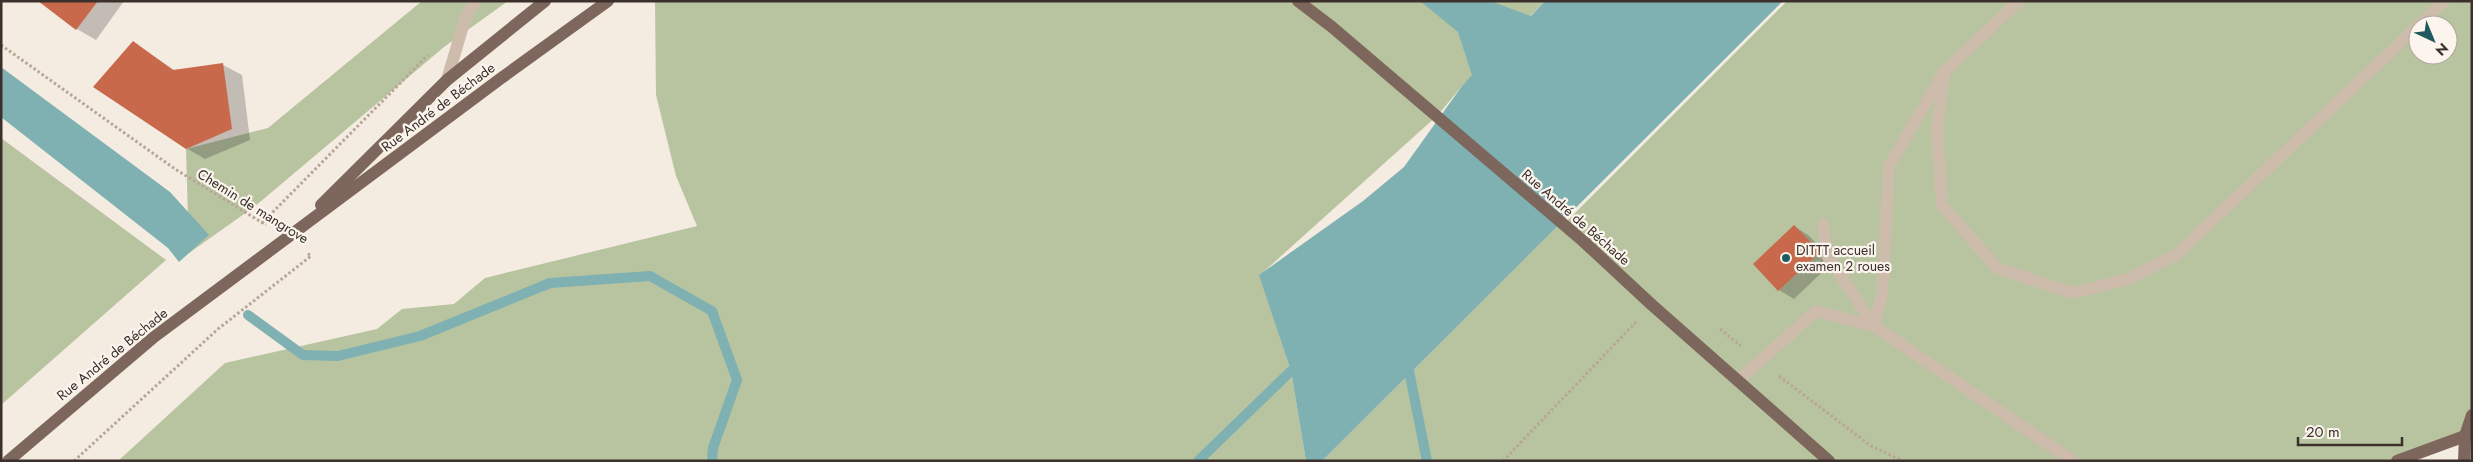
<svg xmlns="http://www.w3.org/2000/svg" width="2473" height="462" font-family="Jost,sans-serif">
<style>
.green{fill:#b8c4a0;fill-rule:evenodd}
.water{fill:#7fb0b2}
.shadow{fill:#0003}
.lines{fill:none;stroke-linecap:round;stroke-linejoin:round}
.stream{stroke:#7fb0b2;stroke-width:10}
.building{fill:#c8694b}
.path{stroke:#b9a596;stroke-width:3;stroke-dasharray:2.5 2.5;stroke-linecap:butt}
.lane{stroke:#cdbbac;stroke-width:12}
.street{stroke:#cdbbac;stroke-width:12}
.primary{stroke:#7d675c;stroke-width:12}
.poi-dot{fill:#1f5a5e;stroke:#fbf5ee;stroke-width:2}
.labels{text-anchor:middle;stroke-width:4.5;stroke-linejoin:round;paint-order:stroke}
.street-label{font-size:14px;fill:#3b302b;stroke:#fbf5ee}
.poi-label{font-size:14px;fill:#3b302b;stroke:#fbf5ee;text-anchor:start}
</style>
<rect width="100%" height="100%" fill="#f4ebe1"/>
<g class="green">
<path d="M422,1H508L444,47L254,207L189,253L186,149L268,128Z"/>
<path d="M655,1H1545L1462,86L1438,115L1260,275L1291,371L1306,461H118L225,363L377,329L402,309L454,304L485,278L697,226L676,176L656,95Z"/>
<path d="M1787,1H2472V415L2465,436L2397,461H1322L1561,222L1564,224ZM2418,25H2448V55H2418Z"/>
<path d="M1,138L166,260L1,405Z"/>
</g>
<g class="water">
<path d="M1420,1H1490L1531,16L1545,1H1783L1322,461H1306L1291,371L1259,275L1363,201L1404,167L1462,86L1472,75L1458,32Z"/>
<path d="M1,67L170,192L209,235L179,262L168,248L1,117Z"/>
</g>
<g class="shadow">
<path d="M40,1H124L96,40L77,29Z"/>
<path d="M133,43L176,71L223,65L242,75L250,140L205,159L186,148Z"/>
<path d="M1794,226L1808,235L1834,261L1794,299L1779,290L1754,264Z"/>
</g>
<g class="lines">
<g class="stream">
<path d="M248,315L303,355L338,356L420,336L550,283L650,276L712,311L737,380L713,448L712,461"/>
<path d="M1407,361L1427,461"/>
<path d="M1198,461L1291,371"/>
</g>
</g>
<g class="building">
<path d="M38,1H98L76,30Z"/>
<path d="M133,41L173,70L223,63L232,129L186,149L93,87Z"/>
<path d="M1794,225L1820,252L1778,291L1753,264Z"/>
</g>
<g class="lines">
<g class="path">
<path d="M1,45L175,169L266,225"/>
<path d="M262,223L428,55"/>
<path d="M1720,329L1741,346"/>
<path d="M1779,376L1871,446L1903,461"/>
<path d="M74,461L218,329L311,256L306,252"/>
<path d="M1503,461L1636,322"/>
</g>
<g class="lane">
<path d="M2019,1L1944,72L1889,166L1882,296L1874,326L2073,461"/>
<path d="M2419,25L2444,1"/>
<path d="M1944,72L1937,130L1942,205L1997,268L2073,293L2128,279L2177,254L2418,26"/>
<path d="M447,80L465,19L475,1"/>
<path d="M1738,381L1816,311L1874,326"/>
</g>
<path class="street" d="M1823,224L1827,255L1874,326"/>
<g class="primary">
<path d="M1298,1L1332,27L1583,241L1652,305L1829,461"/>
<path d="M321,205L447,80L545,1"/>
<path d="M8,461L154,337L500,79L608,1"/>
<path d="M2397,461L2465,436"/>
<path d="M2464,461L2465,436L2472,415"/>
</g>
</g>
<circle class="poi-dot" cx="1786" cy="258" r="5"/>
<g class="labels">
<g class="street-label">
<text transform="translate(438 107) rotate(-37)" y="5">Rue André de Béchade</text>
<text transform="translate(253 206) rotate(32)" y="5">Chemin de mangrove</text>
<text transform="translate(1576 217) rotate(41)" y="5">Rue André de Béchade</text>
<text transform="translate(112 354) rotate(-39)" y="5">Rue André de Béchade</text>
</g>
<g class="poi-label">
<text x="1796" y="255">DITTT accueil<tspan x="1796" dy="16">examen 2 roues</tspan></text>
</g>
</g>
<rect width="2473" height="462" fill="none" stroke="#3b302b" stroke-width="5"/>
<g transform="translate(2433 40) rotate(136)"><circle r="24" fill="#fbf5ee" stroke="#aea6a0"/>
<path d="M0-4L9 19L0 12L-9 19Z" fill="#1f5a5e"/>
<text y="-8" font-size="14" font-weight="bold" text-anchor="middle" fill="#3b302b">N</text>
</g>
<path d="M2298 437v8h104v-8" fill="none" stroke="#3b302b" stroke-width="2.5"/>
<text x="2306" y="437" font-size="15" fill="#3b302b" stroke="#fbf5ee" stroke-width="4" paint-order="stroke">20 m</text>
</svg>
